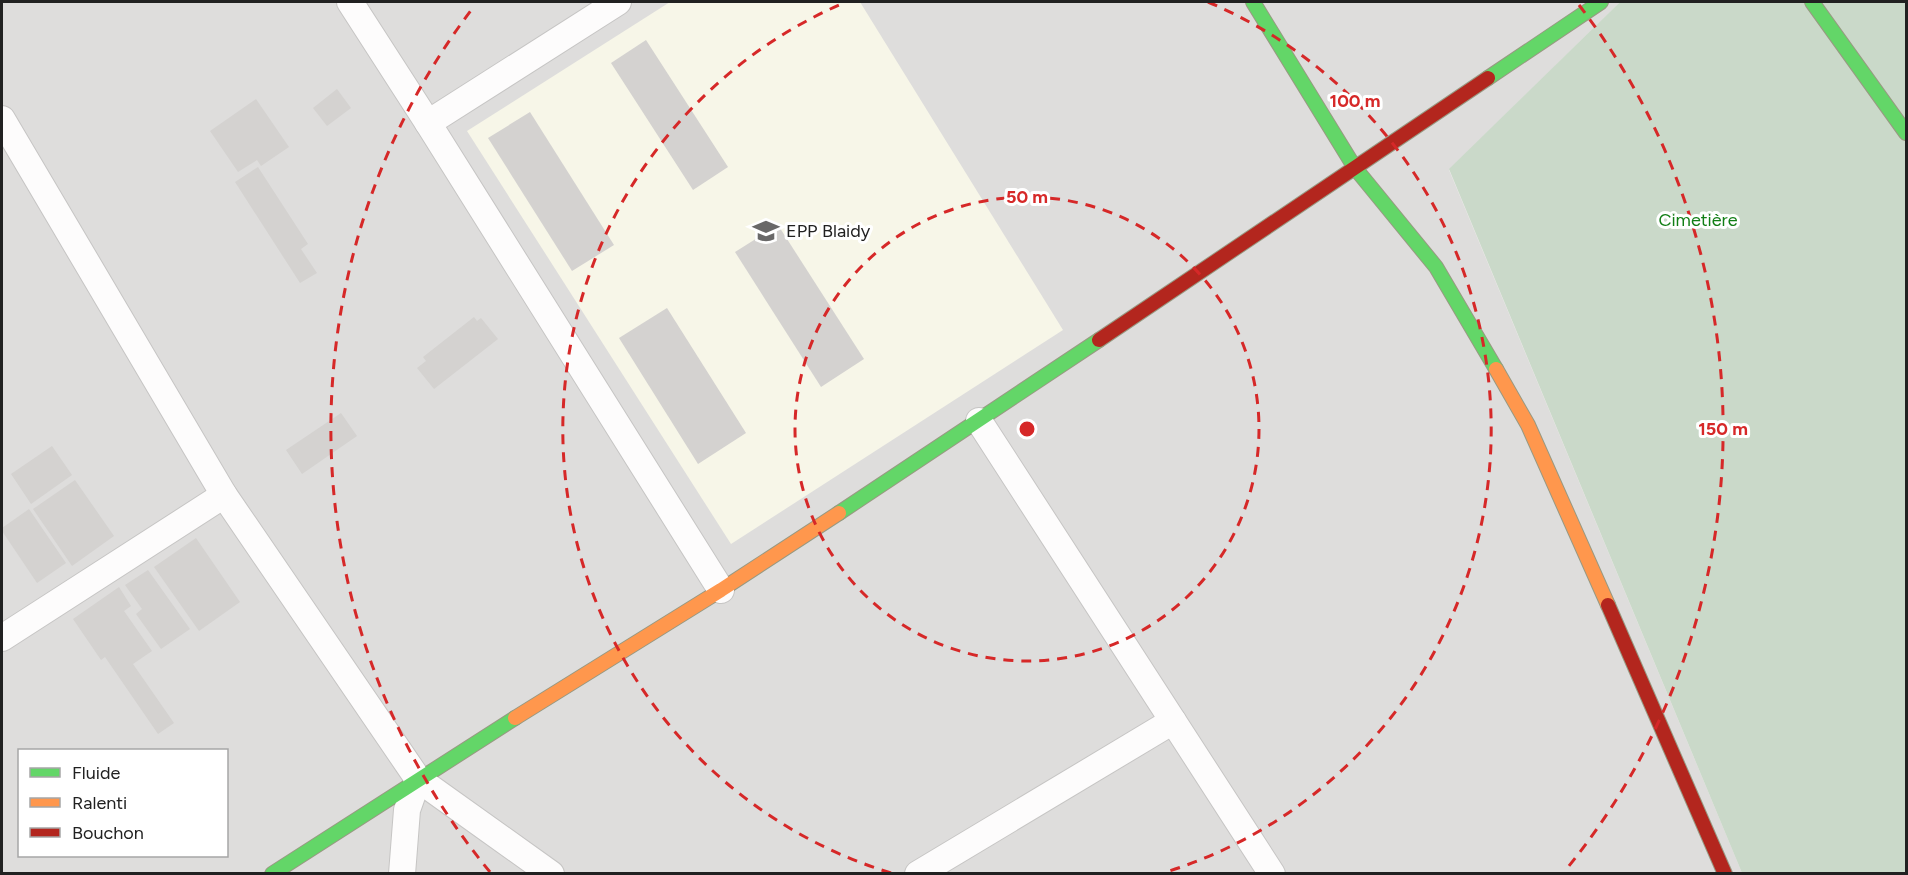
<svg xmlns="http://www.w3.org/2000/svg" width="1908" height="875" font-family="Figtree,sans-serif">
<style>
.residential{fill:#dedddc;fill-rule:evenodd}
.education{fill:#f7f6e8}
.cemetery{fill:#cad9c9}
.building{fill:#d4d2d0}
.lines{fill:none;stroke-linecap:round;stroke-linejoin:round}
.street-casing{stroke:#c6c5c4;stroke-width:28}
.fast-casing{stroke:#989982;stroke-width:16}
.slow-casing{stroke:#989982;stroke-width:16}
.jam-casing{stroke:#989982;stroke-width:16}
.street{stroke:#fdfcfc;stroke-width:26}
.fast{stroke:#63d668;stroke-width:14}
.slow{stroke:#ff974d;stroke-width:14}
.jam{stroke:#b3261e;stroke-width:14}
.ring{fill:none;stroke:#d62828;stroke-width:3;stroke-dasharray:10 8}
.labels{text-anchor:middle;stroke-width:6;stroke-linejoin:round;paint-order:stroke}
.park-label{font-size:18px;fill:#117e15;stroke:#fff}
.poi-label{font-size:18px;fill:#212121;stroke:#fff;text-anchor:start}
.centre{fill:#d62828;stroke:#fff;stroke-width:3}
.ring-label{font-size:18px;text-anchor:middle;font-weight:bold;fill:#d62828;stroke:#fff;stroke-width:6;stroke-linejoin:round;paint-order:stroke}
</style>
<rect width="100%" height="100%" fill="#efedeb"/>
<path class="residential" d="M2,2H1620L1449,170L1742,873L2,874ZM20,750H226V856H20Z"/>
<path class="education" d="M670,2H860L1063,330L731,544L467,131Z"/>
<path class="cemetery" d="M1620,2H1906V873H1742L1449,169Z"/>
<g class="building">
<path d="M646,40L728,167L693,190L611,63Z"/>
<path d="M337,89L351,108L327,126L313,108Z"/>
<path d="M256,99L289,147L261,166L257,160L238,172L210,131Z"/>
<path d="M530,112L614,245L572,271L488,138Z"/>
<path d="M258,167L308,244L301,249L317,273L300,283L235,182Z"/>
<path d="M778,225L864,359L821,387L735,252Z"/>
<path d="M667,308L746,433L698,464L619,338Z"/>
<path d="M474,317L477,321L481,318L498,339L434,389L417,368L426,361L423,357Z"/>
<path d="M341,413L357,436L302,474L286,450Z"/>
<path d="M52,446L72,475L31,504L11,474Z"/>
<path d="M75,480L114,536L72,566L33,509Z"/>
<path d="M29,509L66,563L37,583L2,531V528Z"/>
<path d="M196,538L240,602L199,631L154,567Z"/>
<path d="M148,570L190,629L161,649L136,614L142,609L125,585Z"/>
<path d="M119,587L131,606L124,611L152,651L133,664L174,723L158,734L105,657L101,660L73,619Z"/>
</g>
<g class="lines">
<g class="street-casing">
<g id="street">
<path d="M350,2L428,123L721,590"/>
<path d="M2,119L224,495L418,779L551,874"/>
<path d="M428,123L618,2"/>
<path d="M979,421L1272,874"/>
<path d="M2,638L224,495"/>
<path d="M402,874L407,810L418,779"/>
<path d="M918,874L1173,721"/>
</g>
</g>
<g class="fast-casing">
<g id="fast">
<path d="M1253,2L1355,168L1436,267L1496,369"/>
<path d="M1812,2L1906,133"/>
<path d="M1488,78L1601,2"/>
<path d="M839,513L1099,340"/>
<path d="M272,874L515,718"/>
</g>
</g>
<g class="slow-casing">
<g id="slow">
<path d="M1496,369L1528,425L1608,605"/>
<path d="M515,718L721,590L839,513"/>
</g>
</g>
<g class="jam-casing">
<g id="jam">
<path d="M1099,340L1488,78"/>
<path d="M1608,605L1725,874"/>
</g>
</g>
<use href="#street" class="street"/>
<use href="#fast" class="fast"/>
<use href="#slow" class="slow"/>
<use href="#jam" class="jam"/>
</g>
<g class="ring">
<circle cx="1027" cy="429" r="232"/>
<path d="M891 873A464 464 0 0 1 846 2M1208 2A464 464 0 0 1 1163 873"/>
<path d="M490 872A696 696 0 0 1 475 5M1579 5A696 696 0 0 1 1564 872"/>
</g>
<defs>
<g id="school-bare" transform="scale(2.07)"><path d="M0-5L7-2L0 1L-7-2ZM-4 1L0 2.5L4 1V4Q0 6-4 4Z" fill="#696868" stroke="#fff" stroke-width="2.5" paint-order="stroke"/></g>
</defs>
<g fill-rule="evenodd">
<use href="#school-bare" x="766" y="231"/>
</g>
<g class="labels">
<g class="park-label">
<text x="1698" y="226">Cimetière</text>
</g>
<g class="poi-label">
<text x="786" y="237">EPP Blaidy</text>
</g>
</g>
<circle cx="1027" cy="429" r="9" class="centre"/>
<g class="ring-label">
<text x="1355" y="107">100 m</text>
<text x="1027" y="203">50 m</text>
<text x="1723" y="435">150 m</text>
</g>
<rect width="1908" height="875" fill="none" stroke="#212121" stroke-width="6"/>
<rect x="18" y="749" width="210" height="108" fill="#ffffff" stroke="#a6a6a6" stroke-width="1.5"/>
<rect x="30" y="768" width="30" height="9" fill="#63d668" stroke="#a6a6a6" stroke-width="1.5"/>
<text x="72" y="779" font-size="18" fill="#212121">Fluide</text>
<rect x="30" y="798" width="30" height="9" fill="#ff974d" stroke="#a6a6a6" stroke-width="1.5"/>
<text x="72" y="809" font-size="18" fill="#212121">Ralenti</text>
<rect x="30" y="828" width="30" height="9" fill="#b3261e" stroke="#a6a6a6" stroke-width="1.5"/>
<text x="72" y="839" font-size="18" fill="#212121">Bouchon</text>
</svg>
